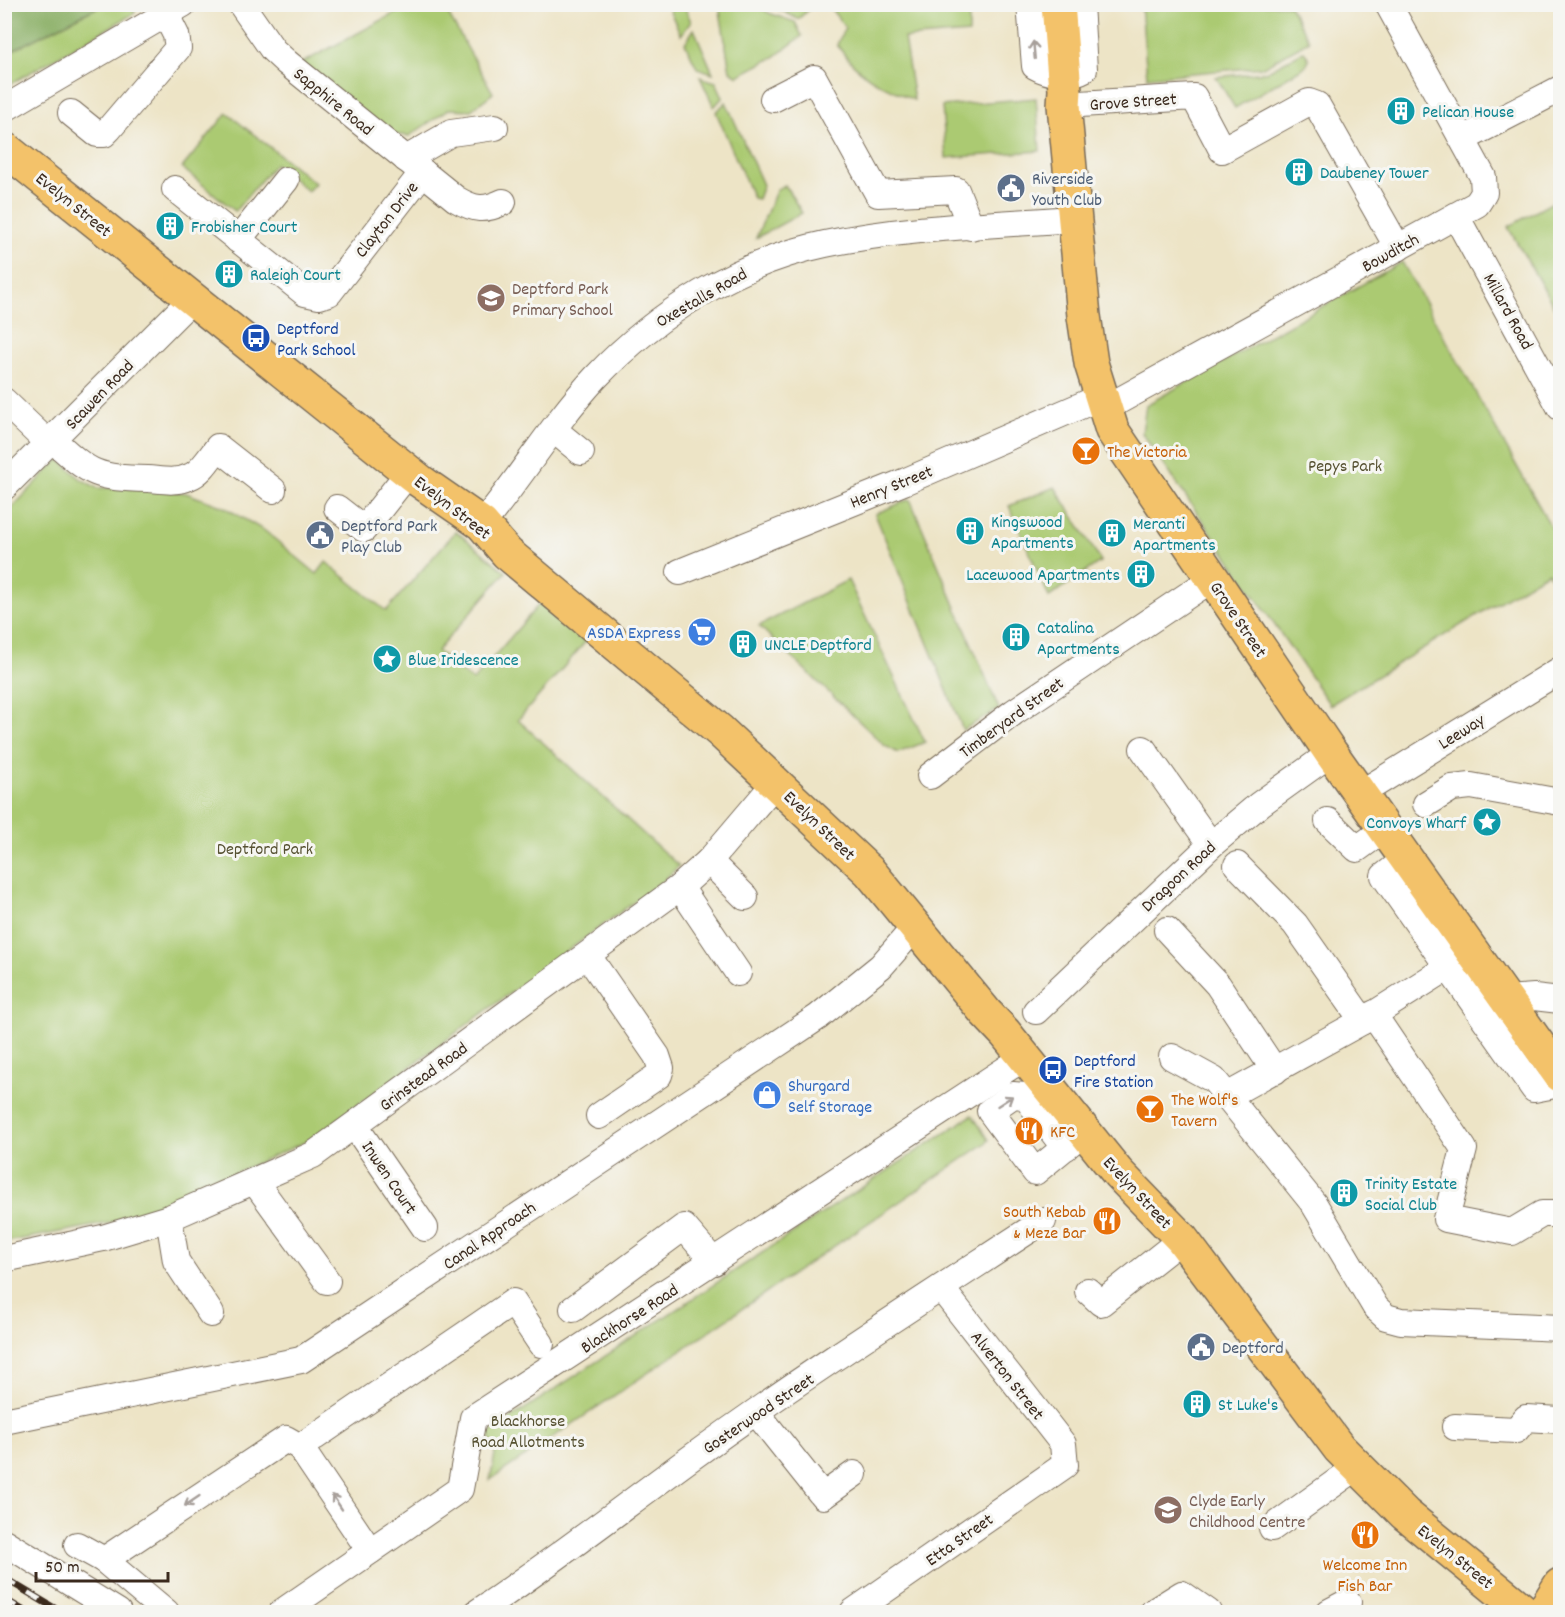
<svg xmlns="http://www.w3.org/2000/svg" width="1565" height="1617" font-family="Dekko,sans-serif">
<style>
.green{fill:#abca72;stroke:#737a48;stroke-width:1.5}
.forest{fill:#88ae64;stroke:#626c41;stroke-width:1.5}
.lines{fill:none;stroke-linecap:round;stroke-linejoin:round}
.minor-casing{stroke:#796b59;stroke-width:28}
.major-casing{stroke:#796b59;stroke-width:36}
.minor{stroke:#fff;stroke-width:26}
.major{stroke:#f3c26a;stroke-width:33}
.rail-casing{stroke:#3b2a1e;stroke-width:7}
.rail{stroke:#f6f6f2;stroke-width:4.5;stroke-dasharray:14;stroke-linecap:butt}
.oneway{stroke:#a79f9a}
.labels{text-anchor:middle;stroke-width:6;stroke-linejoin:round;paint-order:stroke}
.street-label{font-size:18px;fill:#3b2a1e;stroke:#f6f6f2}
.culture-label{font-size:18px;fill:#0d838f;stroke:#f6f6f2;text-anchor:start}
.service-label{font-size:18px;fill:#4e5e75;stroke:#f6f6f2;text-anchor:start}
.education-label{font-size:18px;fill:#785e54;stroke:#f6f6f2;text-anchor:start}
.transit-label{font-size:18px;fill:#164399;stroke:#f6f6f2;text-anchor:start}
.food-label{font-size:18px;fill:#c56008;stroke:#f6f6f2;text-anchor:start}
.park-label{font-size:18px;fill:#575233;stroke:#f6f6f2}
.shop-label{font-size:18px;fill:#366cbe;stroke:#f6f6f2;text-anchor:end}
</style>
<rect width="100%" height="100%" fill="#f6f6f2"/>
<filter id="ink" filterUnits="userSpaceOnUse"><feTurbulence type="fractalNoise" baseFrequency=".0167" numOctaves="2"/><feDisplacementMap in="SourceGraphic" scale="12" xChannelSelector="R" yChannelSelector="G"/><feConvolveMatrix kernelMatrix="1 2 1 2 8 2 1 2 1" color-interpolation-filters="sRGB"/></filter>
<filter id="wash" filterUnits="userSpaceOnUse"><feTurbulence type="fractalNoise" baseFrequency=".008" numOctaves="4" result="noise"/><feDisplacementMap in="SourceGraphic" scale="24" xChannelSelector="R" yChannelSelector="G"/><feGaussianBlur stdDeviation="1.35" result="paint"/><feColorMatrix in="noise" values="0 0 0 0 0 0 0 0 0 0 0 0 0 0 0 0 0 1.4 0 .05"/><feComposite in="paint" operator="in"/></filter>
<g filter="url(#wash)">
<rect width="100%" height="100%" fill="#ede4c6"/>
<g class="green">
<path d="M102,5H133L135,13L5,87V54Z"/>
<path d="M410,5H443L493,93L471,110L449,109L409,136L390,134L300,64Z"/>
<path d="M667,5H684L691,22L681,35Z"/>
<path d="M719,5H757L769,13L795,22L802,36L774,57L738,76L730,71Z"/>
<path d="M770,5H814L798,19Z"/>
<path d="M828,5H969V33L904,38L914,100C879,85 860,77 837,45L845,27Z"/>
<path d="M1141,5H1289L1309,41L1263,67L1147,77Z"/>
<path d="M694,29L713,73L697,68L685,43Z"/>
<path d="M1304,51L1309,59L1306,66L1235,108L1216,77L1266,72Z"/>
<path d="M700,77L716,82L723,97L714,107Z"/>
<path d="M1036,98L1040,151L946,158L942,106Z"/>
<path d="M726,102L763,185L758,199L753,198L716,112Z"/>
<path d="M227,113L315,183L308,191L275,164L235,211L182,168Z"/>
<path d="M785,185L802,213L756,238L777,189Z"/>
<path d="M1560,198V317L1508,227Z"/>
<path d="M1402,262L1560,543V592L1548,572L1330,705L1142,433L1146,405Z"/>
<path d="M59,459L81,479L97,488H145L186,493L224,507L265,531L317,574L326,562L386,611L456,531L506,572L437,651L473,681L541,602L587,640L518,720L679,866L664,880L310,1140L126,1220L5,1242V515Z"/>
<path d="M1055,487L1101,561L1049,597L1009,506Z"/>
<path d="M910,499L999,709L963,730L875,514Z"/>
<path d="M848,580L925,742L898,753L885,746L759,626Z"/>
<path d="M972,1115L989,1140L986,1143L490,1480L495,1454L488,1433Z"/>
</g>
<path class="forest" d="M5,4H102V5L5,54Z"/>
</g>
<g filter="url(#ink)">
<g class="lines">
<g class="minor-casing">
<g id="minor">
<path d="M241,4L273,50L286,62L456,199C475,210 484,211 503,202"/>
<path d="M1030,4L1035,66C1049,74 1070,77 1084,69L1080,4"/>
<path d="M773,99L814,78L878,194L956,190L971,227"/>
<path d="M1064,105L1194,97L1222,150L1309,102L1317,105L1398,248"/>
<path d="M4,109L183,4"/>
<path d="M71,113L97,134H104L109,129L178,48L176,35L166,15"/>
<path d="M1463,139L1560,89"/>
<path d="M406,159L451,133L495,127"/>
<path d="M175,189L305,293L319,296L329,293L423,172"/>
<path d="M1456,216L1560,407"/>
<path d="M238,240L286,180"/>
<path d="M4,401L49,444"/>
<path d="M1104,409L1477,204L1484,193L1483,177L1388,4"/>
<path d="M554,430L581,452"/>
<path d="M53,440C91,475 97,478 148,479C162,480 176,483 189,477C201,473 210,457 218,447L273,490"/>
<path d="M4,487L192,299"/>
<path d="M337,508L364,529L409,472"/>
<path d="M482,524C521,477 554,422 596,377C657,313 738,262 825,244C906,227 991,225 1074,219"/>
<path d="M680,572L906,481L1101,397"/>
<path d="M1143,749L1211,845"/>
<path d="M930,776L1014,712L1212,579"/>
<path d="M1361,793L1560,670"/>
<path d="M1426,804L1452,788L1471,786L1560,802"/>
<path d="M1328,821L1357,849L1386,828"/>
<path d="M1407,858L1384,876L1534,1089L1560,1084"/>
<path d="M709,861L745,897"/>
<path d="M1237,865L1295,924L1363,1021"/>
<path d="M680,887L738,973"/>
<path d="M1167,930L1218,985L1275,1071"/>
<path d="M1474,951L1363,1021L1227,1096L1314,1204L1376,1308L1386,1317L1401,1321L1560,1328"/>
<path d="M588,956L657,1056L661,1068L659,1075L599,1116"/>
<path d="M1506,999L1534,997L1560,1000"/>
<path d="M1036,1011L1211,845L1260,804L1331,753"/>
<path d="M1373,1014L1464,1149L1446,1219L1512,1232L1542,1214H1560"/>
<path d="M1172,1057L1214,1080L1227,1096"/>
<path d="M355,1126L425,1228"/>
<path d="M1065,1148L1025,1096L1013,1095L990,1111L1035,1172L1085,1131"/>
<path d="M255,1182L327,1281"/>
<path d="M169,1218L176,1261L211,1314"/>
<path d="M4,1259L103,1238L169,1218L313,1155L680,887L709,861L776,782"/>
<path d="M1088,1291L1101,1303L1182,1239"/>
<path d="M573,1309L684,1227L714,1262"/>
<path d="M756,1412L823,1496L854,1474"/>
<path d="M4,1421L301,1360L818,1017L881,966L916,926"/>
<path d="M1455,1427L1516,1430L1526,1418L1560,1420"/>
<path d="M300,1447L513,1302L541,1344"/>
<path d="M1272,1528L1357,1467"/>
<path d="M4,1542L118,1612"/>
<path d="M77,1545L104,1560L166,1612"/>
<path d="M104,1560L286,1439L300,1447L370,1551"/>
<path d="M282,1612L460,1489L473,1418L1025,1057"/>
<path d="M478,1612C550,1564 618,1511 688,1460C803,1376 924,1299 1043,1221"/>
<path d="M853,1612L1065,1465L1063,1444L941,1288"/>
<path d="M1153,1612L1182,1594L1208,1612"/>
<path d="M1329,1612L1348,1602"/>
</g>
</g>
<g class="major-casing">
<g id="major">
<path d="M1058,4L1065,90L1064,105L1084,316L1091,363L1112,430L1331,753L1560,1075"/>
<path d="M4,148L420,481L482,524L507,553L720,731L870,872L986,1013L1005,1033L1118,1173L1182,1239L1339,1448L1405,1514L1525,1612"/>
<path d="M1543,1612L1560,1585"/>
</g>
</g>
<use href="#minor" class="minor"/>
<use href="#major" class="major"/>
<g class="rail-casing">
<g id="rail">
<path d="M4,1578L61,1612"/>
<path d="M4,1599L26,1612"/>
<path d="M4,1611L6,1612"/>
</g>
</g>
<use href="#rail" class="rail"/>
</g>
<defs><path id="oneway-shaft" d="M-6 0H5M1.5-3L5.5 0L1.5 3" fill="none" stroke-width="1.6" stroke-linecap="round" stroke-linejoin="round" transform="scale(1.5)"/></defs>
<g class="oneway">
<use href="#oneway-shaft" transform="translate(1034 50) rotate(-95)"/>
<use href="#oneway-shaft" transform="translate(1005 1101) rotate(-33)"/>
<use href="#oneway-shaft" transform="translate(192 1501) rotate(146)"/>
<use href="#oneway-shaft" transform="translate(337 1502) rotate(-124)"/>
</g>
</g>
<defs>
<g id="building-disc" transform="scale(1.5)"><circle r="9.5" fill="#0f9aa8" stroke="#f6f6f2"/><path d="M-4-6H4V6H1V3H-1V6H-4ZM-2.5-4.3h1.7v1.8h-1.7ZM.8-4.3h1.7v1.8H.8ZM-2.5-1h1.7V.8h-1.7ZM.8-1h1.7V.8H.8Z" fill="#fff"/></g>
<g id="civic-disc" transform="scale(1.5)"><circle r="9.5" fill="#5c6f8a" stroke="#f6f6f2"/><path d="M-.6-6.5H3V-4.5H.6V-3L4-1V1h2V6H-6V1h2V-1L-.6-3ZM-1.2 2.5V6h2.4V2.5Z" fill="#fff"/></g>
<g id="school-disc" transform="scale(1.5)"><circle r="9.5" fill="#8d6e63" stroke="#f6f6f2"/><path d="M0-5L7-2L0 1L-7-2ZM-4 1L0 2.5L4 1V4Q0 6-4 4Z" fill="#fff"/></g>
<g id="bus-disc" transform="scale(1.5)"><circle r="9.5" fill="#1a4fb4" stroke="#f6f6f2"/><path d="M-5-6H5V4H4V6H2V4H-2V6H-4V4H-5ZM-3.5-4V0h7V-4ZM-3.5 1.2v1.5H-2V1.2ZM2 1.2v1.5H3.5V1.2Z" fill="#fff"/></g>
<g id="bar-disc" transform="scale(1.5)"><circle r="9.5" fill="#e8710a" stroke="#f6f6f2"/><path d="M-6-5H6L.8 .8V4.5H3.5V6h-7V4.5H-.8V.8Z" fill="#fff"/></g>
<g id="supermarket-disc" transform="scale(1.5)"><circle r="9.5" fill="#3f7fe0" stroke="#f6f6f2"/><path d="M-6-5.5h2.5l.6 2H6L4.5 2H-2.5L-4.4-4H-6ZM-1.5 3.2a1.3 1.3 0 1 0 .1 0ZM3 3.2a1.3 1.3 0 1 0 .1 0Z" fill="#fff"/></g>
<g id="sight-disc" transform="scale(1.5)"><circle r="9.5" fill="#0f9aa8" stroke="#f6f6f2"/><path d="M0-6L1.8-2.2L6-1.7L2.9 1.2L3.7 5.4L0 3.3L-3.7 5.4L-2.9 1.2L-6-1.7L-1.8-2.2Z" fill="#fff"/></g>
<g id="shop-disc" transform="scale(1.5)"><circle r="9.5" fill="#3f7fe0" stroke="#f6f6f2"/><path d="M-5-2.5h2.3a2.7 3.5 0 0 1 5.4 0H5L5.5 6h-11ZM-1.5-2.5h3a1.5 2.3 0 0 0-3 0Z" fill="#fff"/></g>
<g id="restaurant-disc" transform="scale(1.5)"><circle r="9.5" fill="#e8710a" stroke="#f6f6f2"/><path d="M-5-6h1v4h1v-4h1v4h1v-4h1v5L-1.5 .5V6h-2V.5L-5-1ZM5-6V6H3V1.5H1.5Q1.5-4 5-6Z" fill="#fff"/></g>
</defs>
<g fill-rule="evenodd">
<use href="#building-disc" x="1401" y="111"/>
<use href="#building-disc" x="1299" y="172"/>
<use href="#civic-disc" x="1011" y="188"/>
<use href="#building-disc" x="170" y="226"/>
<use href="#building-disc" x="229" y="274"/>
<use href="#school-disc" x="491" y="298"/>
<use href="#bus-disc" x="256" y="338"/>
<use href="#bar-disc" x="1086" y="451"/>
<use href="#building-disc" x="970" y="531"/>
<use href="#building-disc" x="1112" y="533"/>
<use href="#civic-disc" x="320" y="535"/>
<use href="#building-disc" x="1141" y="574"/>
<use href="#supermarket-disc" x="702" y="632"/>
<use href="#building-disc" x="1016" y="637"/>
<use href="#building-disc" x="743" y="644"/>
<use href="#sight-disc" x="387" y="659"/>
<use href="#sight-disc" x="1487" y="822"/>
<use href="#bus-disc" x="1053" y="1070"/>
<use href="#shop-disc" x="767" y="1095"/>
<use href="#bar-disc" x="1150" y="1109"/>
<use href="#restaurant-disc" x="1029" y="1131"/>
<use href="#building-disc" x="1344" y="1193"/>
<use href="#restaurant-disc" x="1107" y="1221"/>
<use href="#civic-disc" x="1201" y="1347"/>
<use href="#building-disc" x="1197" y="1404"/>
<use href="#school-disc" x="1168" y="1510"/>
<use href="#restaurant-disc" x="1365" y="1535"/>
</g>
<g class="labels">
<g class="street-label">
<text transform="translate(334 101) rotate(39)" y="6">Sapphire Road</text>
<text transform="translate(1133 101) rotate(-4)" y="6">Grove Street</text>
<text transform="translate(74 204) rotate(39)" y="6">Evelyn Street</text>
<text transform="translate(386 219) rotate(-52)" y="6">Clayton Drive</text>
<text transform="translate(1390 252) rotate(-29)" y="6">Bowditch</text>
<text transform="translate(701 297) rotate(-30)" y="6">Oxestalls Road</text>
<text transform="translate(1509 311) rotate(61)" y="6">Millard Road</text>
<text transform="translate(99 394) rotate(-46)" y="6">Scawen Road</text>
<text transform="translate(891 486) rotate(-22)" y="6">Henry Street</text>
<text transform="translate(453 507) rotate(38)" y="6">Evelyn Street</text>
<text transform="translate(1239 619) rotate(56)" y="6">Grove Street</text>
<text transform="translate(1011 717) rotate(-36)" y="6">Timberyard Street</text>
<text transform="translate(1461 731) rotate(-32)" y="6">Leeway</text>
<text transform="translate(820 825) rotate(44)" y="6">Evelyn Street</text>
<text transform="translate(1178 876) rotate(-43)" y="6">Dragoon Road</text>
<text transform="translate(423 1076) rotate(-36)" y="6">Grinstead Road</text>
<text transform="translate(390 1177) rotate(56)" y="6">Inwen Court</text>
<text transform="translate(1138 1192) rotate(47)" y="6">Evelyn Street</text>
<text transform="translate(489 1235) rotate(-34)" y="6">Canal Approach</text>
<text transform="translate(629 1318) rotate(-33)" y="6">Blackhorse Road</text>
<text transform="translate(1008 1375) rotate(52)" y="6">Alverton Street</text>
<text transform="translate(758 1413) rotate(-34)" y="6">Gosterwood Street</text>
<text transform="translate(959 1539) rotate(-35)" y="6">Etta Street</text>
<text transform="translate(1456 1556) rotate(39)" y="6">Evelyn Street</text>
</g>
<g class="culture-label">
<text x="1422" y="117">Pelican House</text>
<text x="1320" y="178">Daubeney Tower</text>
<text x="191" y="232">Frobisher Court</text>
<text x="250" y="280">Raleigh Court</text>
<text x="991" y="527">Kingswood<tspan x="991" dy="21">Apartments</tspan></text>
<text x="1133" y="529">Meranti<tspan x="1133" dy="21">Apartments</tspan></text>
<text x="1120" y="580" text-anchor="end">Lacewood Apartments</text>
<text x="1037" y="633">Catalina<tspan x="1037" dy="21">Apartments</tspan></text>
<text x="764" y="650">UNCLE Deptford</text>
<text x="408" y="665">Blue Iridescence</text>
<text x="1466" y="828" text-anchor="end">Convoys Wharf</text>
<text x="1365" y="1189">Trinity Estate<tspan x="1365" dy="21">Social Club</tspan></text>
<text x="1218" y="1410">St Luke's</text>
</g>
<g class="service-label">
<text x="1032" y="184">Riverside<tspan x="1032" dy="21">Youth Club</tspan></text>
<text x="341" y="531">Deptford Park<tspan x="341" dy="21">Play Club</tspan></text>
<text x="1222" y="1353">Deptford</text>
</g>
<g class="education-label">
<text x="512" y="294">Deptford Park<tspan x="512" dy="21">Primary School</tspan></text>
<text x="1189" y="1506">Clyde Early<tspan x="1189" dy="21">Childhood Centre</tspan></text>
</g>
<g class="transit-label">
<text x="277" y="334">Deptford<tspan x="277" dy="21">Park School</tspan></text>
<text x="1074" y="1066">Deptford<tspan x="1074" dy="21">Fire Station</tspan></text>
</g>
<g class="food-label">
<text x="1107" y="457">The Victoria</text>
<text x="1171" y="1105">The Wolf's<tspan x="1171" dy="21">Tavern</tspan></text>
<text x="1050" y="1137">KFC</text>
<text x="1086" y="1217" text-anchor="end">South Kebab<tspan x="1086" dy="21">&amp; Meze Bar</tspan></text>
<text x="1365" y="1570" text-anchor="middle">Welcome Inn<tspan x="1365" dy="21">Fish Bar</tspan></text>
</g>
<g class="park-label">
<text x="1345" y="471">Pepys Park</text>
<text x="265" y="854">Deptford Park</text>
<text x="528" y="1426">Blackhorse<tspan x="528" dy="21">Road Allotments</tspan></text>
</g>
<g class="shop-label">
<text x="681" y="638">ASDA Express</text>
<text x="788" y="1091" text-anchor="start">Shurgard<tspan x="788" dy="21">Self Storage</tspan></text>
</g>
</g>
<rect width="1565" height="1617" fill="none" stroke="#f6f6f2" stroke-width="24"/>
<path d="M36 1572v9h132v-9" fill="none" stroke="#3b2a1e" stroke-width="3"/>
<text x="45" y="1572" font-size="18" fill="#3b2a1e" stroke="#f6f6f2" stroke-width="4.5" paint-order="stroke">50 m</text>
</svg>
